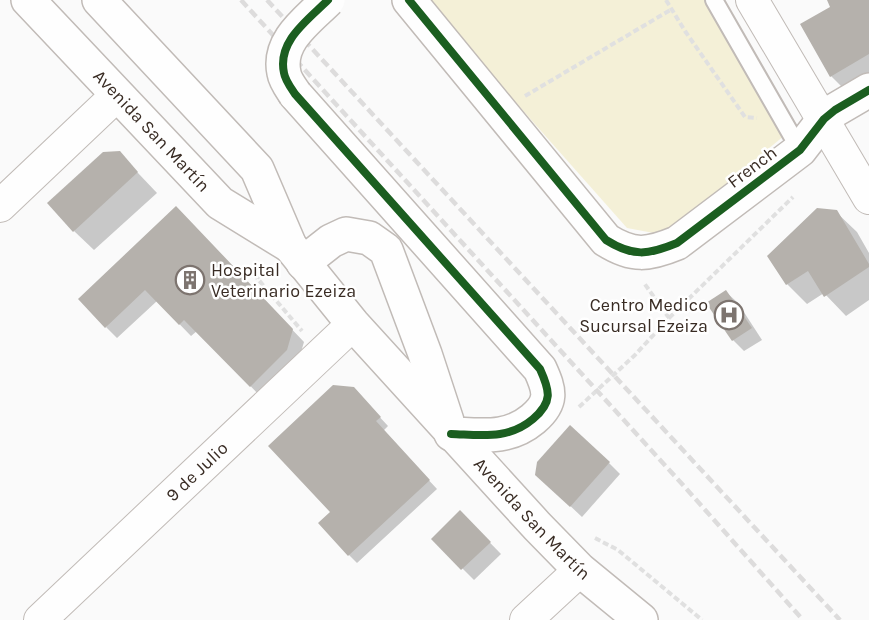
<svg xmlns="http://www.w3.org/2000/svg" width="869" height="620" font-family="Karla,sans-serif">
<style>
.green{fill:#f4f0d7}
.shadow{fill:#0003}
.building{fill:#b5b1ac}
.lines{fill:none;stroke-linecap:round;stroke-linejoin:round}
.lane-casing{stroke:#c1bbb7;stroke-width:20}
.street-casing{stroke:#c1bbb7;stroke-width:34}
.secondary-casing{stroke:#c1bbb7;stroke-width:36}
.path{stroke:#e0e0e0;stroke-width:4;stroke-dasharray:6 3;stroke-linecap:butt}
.lane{stroke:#fefefe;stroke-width:16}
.street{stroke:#fefefe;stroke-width:32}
.secondary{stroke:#fefefe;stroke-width:33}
.rail{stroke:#dddcdc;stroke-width:4.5;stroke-dasharray:9 4.5;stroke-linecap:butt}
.secondary-bridge-casing{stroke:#c1bbb7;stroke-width:36;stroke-linecap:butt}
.secondary-bridge{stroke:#fefefe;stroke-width:33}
.cycleway-casing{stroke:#fff;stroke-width:11}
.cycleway{stroke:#1b5e20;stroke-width:8}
.labels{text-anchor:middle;stroke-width:5;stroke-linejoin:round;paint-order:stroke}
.street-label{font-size:18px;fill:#392c24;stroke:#fff}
.poi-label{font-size:18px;fill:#392c24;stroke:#fff;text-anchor:start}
</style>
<rect width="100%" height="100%" fill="#fafafa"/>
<path class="green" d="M425,0H724L796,126L664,235L627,228Z"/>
<g class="shadow">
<path d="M829,0H869V85L851,96L831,76L832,7Z"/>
<path d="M119,153L157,193L94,250L74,231Z"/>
<path d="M836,212L857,232L869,253V300L846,316L824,293L807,304L787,284Z"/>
<path d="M187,219L304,342L298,362L262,398L197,331L191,336L157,301L117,338L106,327Z"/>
<path d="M726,292L738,303L762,340L744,351L733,340Z"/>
<path d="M362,398L388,426L383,431L437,489L357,563L349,555L332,512Z"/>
<path d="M609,463L620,474L582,517L549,486Z"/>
<path d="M460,512L501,554L474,580L433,539Z"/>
</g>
<g class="building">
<path d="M827,0H869V54L830,77L800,24L830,7Z"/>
<path d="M120,151L138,172L73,232L47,203L103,152Z"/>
<path d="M176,206L293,329L287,350L250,387L184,320L179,325L145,290L105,328L78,299Z"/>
<path d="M817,208L837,210L869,264V267L824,297L808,271L786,285L767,256Z"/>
<path d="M726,290L752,328L732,341L706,303Z"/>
<path d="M333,385L354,387L381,417L376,421L430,480L348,556L318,523L330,512L268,446Z"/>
<path d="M570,425L610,462L570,507L535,475L537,462Z"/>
<path d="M460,510L491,542L461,570L431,539Z"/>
</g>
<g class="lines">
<g class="lane-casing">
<path id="lane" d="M714,0L800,150"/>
</g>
<g class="street-casing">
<g id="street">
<path d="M752,0L869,198"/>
<path d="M0,206L117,95"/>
<path id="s1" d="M40,620L353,324"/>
<path d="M526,620L580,570"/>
</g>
</g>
<g class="secondary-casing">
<g id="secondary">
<path id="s2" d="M28,0L220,203L290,246"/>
<path id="s3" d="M99,0L257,169L290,246L353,324L537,526L580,570L641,620"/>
<path d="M409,0L606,240C633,257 648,255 677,243L800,150L824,119L835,110L869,90"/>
<path d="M295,94L540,369C550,391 553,402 533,419C508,440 482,435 451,434"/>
<path d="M303,263L331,241L346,234L369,238L386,250L425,354L447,421"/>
</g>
</g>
<g class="path">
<path d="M666,0L685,31L745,117L757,118"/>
<path d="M525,96L672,9"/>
<path d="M268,269L257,278L302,331"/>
<path d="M669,318L793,197"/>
<path d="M579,407L635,355L669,318L644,283"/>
<path d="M595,538L618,550L702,620"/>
</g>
<use href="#lane" class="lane"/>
<use href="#street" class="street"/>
<use href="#secondary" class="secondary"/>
<g class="rail">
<path d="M241,0L683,485L803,620"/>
<path d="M267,0L840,620"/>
</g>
<g class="secondary-bridge-casing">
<path id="secondary-bridge" d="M295,94C291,88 285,80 284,73C277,41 308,20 328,0"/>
</g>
<use href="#secondary-bridge" class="secondary-bridge"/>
<g class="cycleway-casing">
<g id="cycleway">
<path d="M328,0C308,20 277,41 284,73C285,80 291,88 295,94L540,369C550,391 553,402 533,419C508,440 482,435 451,434"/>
<path d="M409,0L606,240C633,257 648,255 677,243L800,150L824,119L835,110L869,90"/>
</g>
</g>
<use href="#cycleway" class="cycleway"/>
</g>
<defs>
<g id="building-ring" transform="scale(1.5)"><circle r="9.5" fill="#fff" stroke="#7d746f" stroke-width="1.5"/><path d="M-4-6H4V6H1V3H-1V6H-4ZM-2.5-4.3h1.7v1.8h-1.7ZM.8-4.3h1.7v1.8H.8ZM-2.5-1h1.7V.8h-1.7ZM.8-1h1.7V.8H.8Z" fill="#7d746f"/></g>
<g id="hospital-ring" transform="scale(1.5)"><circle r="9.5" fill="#fff" stroke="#7d746f" stroke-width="1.5"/><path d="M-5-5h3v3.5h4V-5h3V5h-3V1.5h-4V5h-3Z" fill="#7d746f"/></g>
</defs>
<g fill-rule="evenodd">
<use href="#building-ring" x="190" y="280"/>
<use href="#hospital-ring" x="729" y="315"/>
</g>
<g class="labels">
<g class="street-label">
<text dy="6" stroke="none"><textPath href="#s2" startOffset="180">Avenida San Martín</textPath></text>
<text transform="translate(752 167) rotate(-37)" y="6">French</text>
<text dy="6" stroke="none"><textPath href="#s1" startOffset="216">9 de Julio</textPath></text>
<text dy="6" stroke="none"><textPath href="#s3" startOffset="680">Avenida San Martín</textPath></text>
</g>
<g class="poi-label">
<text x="211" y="276">Hospital<tspan x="211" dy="21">Veterinario Ezeiza</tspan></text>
<text x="708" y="311" text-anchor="end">Centro Medico<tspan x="708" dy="21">Sucursal Ezeiza</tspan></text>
</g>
</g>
</svg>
